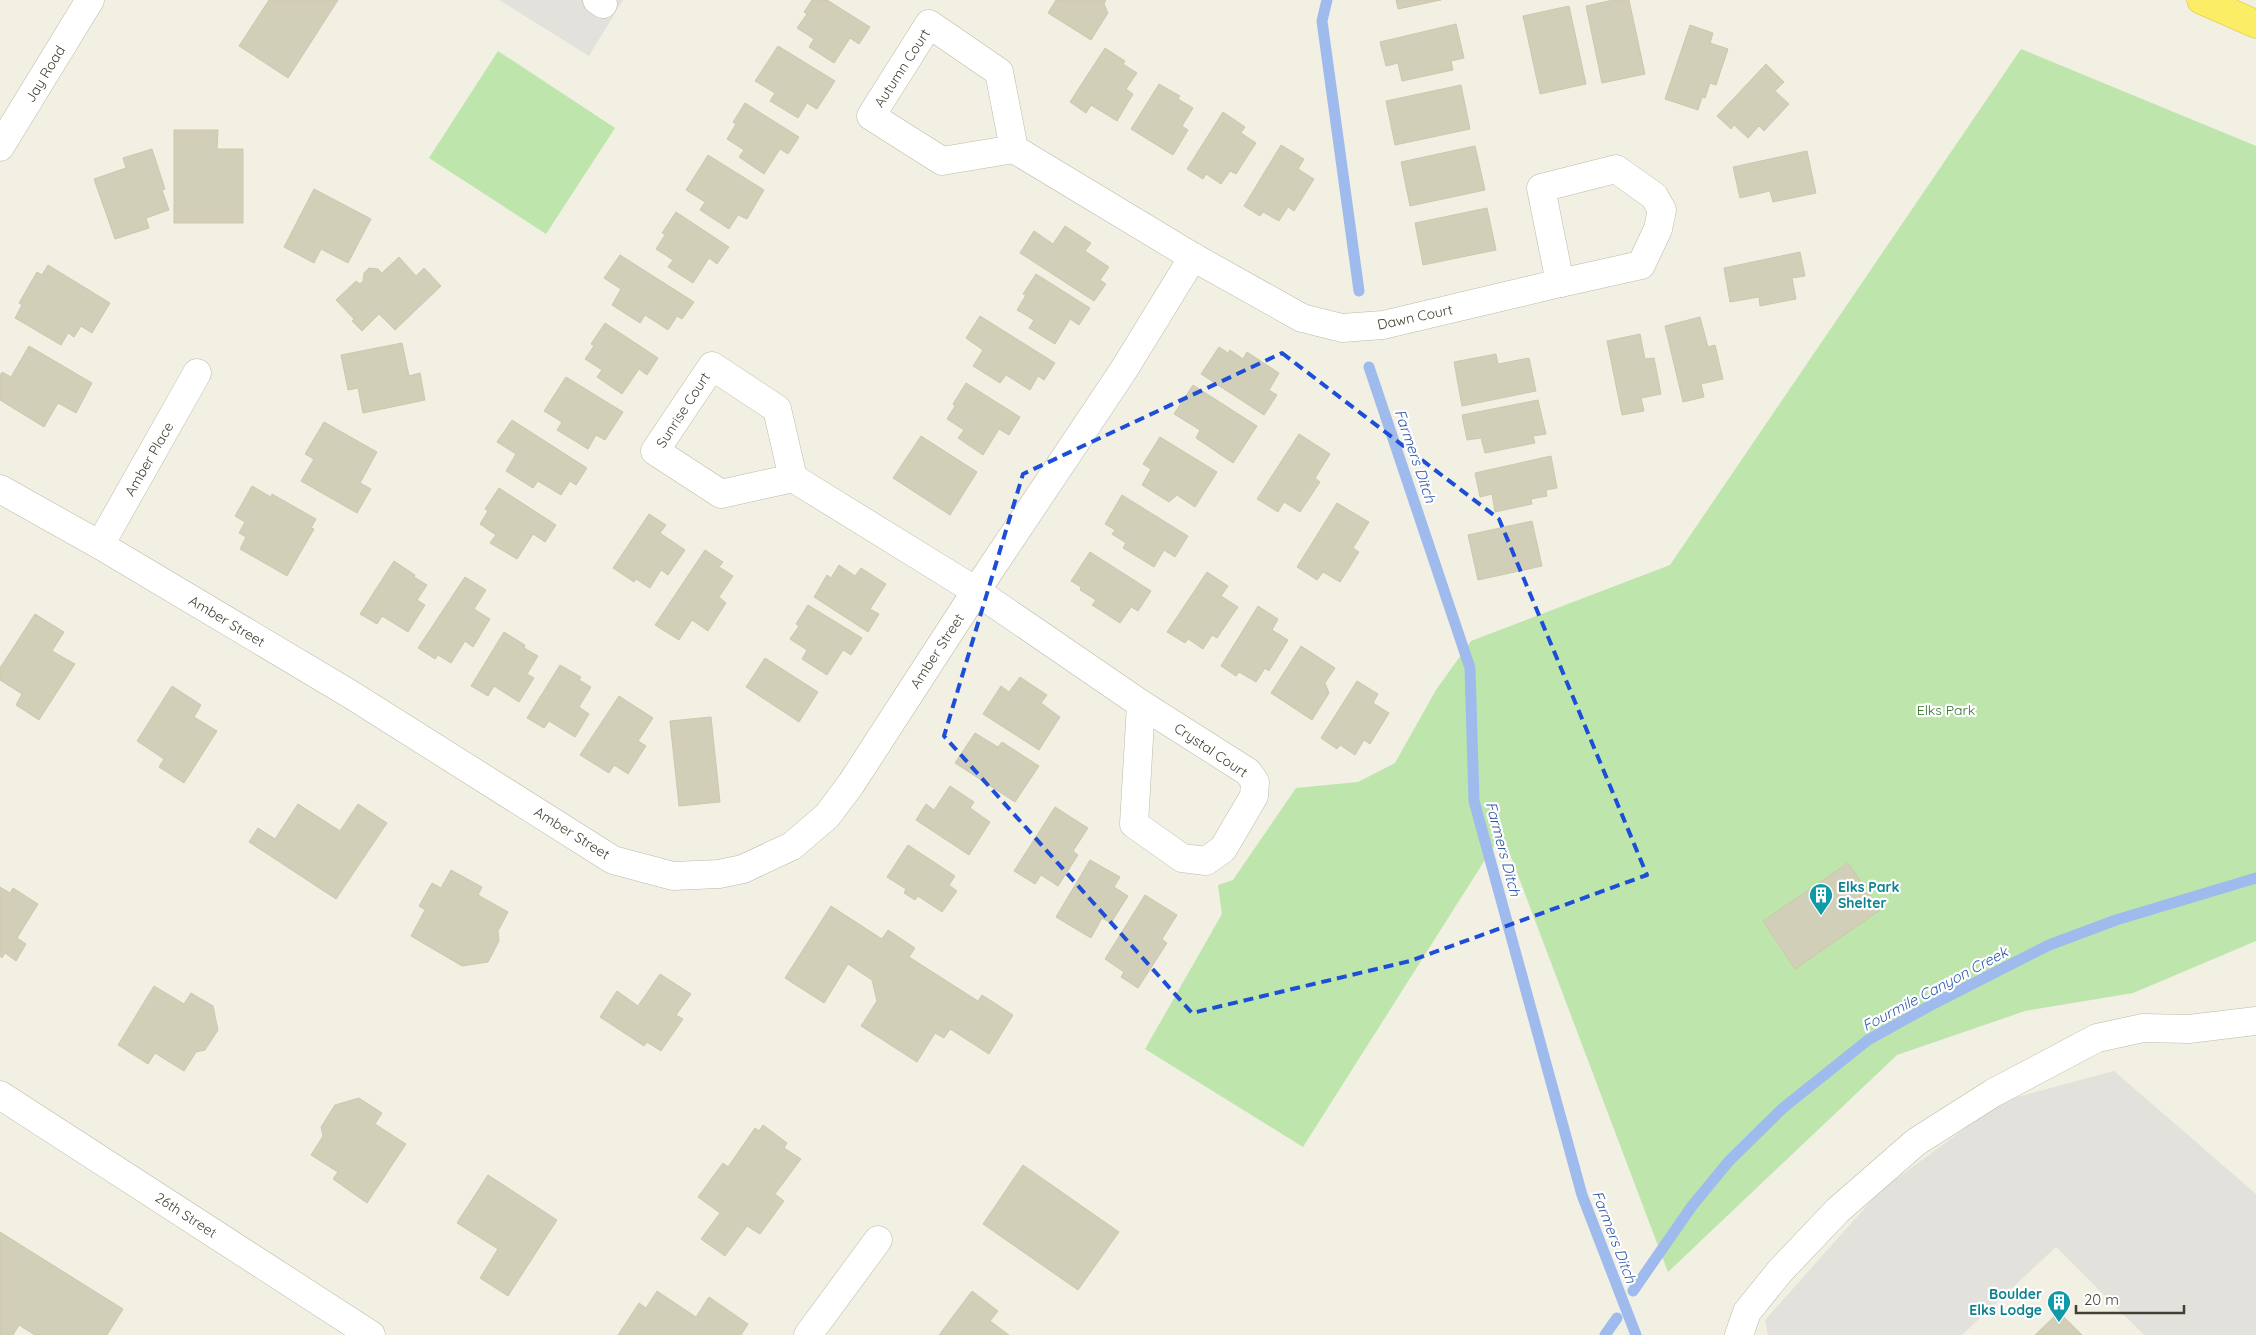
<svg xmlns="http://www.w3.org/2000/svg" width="2256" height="1335" font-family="Quicksand,sans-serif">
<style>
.green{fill:#bde5ac}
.parking{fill:#e2e1dc}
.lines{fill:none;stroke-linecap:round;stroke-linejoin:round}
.stream{stroke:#9fbbee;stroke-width:11}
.building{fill:#d2cfb9;stroke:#cdc8ac}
.minor-casing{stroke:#bcbaa6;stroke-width:29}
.highway-casing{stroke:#d9c535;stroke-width:29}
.minor{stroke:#fff;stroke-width:28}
.highway{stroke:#fbed65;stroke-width:28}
.marked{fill:none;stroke:#1d4ed8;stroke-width:4;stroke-dasharray:10 6;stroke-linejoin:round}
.labels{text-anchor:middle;stroke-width:4.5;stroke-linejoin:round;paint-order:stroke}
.street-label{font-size:14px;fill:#434033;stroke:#fff}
.park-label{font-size:14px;fill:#337329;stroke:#fff}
.culture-label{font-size:14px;font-weight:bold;fill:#0d838f;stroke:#fff;text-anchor:start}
.water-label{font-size:15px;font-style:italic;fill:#3059ab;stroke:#fff}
</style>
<rect width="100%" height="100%" fill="#f1f0e3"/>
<g class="green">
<path d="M2021,49L2256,146V941L2133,993L2025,1011L1897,1055L1668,1272L1502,833L1303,1147L1145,1049L1222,914L1218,885L1233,880L1296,788L1358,782L1395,763L1436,690L1471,641L1670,565Z"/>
<path d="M498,51L615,128L546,234L429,158Z"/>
</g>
<g class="parking">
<path d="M499,0H623L589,56Z"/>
<path d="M2114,1071L2256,1194V1335H2144L2056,1247L1962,1335H1768L1765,1320L1880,1191L2002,1101Z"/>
</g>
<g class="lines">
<g class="stream">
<path d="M1327,0L1322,21L1359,291"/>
<path d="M1369,367L1470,668L1474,801L1582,1195L1636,1335"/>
<path d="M1633,1291L1692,1206L1729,1161L1783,1108L1868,1040L1933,1004L2049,945L2116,920L2256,878"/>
<path d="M1605,1335L1617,1318"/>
</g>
</g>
<g class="building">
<path d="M269,0H338L288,78L239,46Z"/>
<path d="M812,0H827L870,27L859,44L850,38L834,63L809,47L814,39L797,28L807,14L804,12Z"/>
<path d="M1056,0H1106L1104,4L1108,13L1091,40L1048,13Z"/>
<path d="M1396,0H1441L1398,9Z"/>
<path d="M1613,0H1629L1645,74L1602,83L1586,6Z"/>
<path d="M1569,6L1586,84L1540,94L1523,16Z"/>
<path d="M1456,24L1464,58L1451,61L1453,70L1402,81L1398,63L1386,66L1380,42Z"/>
<path d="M1690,25L1713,33L1710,43L1728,49L1716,85L1710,83L1705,98L1702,97L1698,110L1665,99Z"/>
<path d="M778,46L835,81L817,109L807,103L798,118L770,101L775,93L755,81Z"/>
<path d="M1105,48L1125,61L1123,64L1137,73L1126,89L1133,94L1117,121L1091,105L1086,113L1070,102Z"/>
<path d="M1766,64L1784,82L1775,91L1789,104L1764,131L1759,126L1748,138L1734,125L1731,129L1717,116Z"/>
<path d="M1159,84L1180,96L1178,99L1193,108L1182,126L1188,130L1173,155L1131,129Z"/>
<path d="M1461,85L1470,129L1395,145L1386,101Z"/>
<path d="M745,103L799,137L788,154L780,149L764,174L739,157L744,150L727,139L736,124L733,122Z"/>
<path d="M1223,112L1245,127L1241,133L1256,143L1236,174L1230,171L1221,184L1206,174L1203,179L1187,169Z"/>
<path d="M174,130H218L217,149H243V223H174Z"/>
<path d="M1281,145L1304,159L1298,169L1314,179L1294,211L1288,207L1279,221L1263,212L1260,216L1244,206Z"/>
<path d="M1475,146L1485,190L1410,206L1401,162Z"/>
<path d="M152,149L165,189L162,190L169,210L146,218L149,228L115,239L94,179L126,168L123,158Z"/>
<path d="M1807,151L1816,193L1773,202L1770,191L1740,198L1733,167Z"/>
<path d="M708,155L764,190L747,219L738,215L729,229L700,210L705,202L686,190Z"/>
<path d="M314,189L371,219L348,263L321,249L314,263L284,247Z"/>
<path d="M1487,208L1496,250L1423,265L1415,223Z"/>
<path d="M676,212L729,247L717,264L709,258L693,283L668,267L673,260L656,249L665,235L662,233Z"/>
<path d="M1065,226L1091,243L1085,251L1109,267L1100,280L1106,284L1094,301L1020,253L1034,231L1053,244Z"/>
<path d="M1800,252L1805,276L1792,278L1796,299L1760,306L1759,297L1730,302L1724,268Z"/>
<path d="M620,255L694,302L682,319L677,316L668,330L645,315L640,323L612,305L621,289L604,278Z"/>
<path d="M399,257L416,276L424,268L441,286L395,330L379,314L362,331L352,321L354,319L336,300L356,281L360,284L363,281L364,273L369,268L378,269L382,273Z"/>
<path d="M48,265L110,303L92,333L81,326L74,337L68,333L61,345L15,318L22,305L19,303L37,272L42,275Z"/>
<path d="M1036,274L1090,308L1079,325L1070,319L1055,344L1029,328L1034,320L1017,310L1026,295L1023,294Z"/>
<path d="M980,316L1055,363L1044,380L1038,376L1030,390L1006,375L1000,383L973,366L983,350L966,338Z"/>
<path d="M1700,317L1708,347L1715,345L1723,379L1701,384L1704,397L1683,402L1665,326Z"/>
<path d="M605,323L658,358L647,375L639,369L622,394L597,377L602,370L585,359L594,346L591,344Z"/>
<path d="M1640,334L1645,359L1654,358L1661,394L1641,398L1644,411L1622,415L1607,341Z"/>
<path d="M402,343L409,376L420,373L425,400L363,413L358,388L348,390L341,355Z"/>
<path d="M29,346L92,383L76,413L58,403L44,427L0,400V376L2,372L11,377Z"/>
<path d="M1219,347L1228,353L1230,350L1243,359L1247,352L1279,373L1269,390L1277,395L1264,415L1201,374Z"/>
<path d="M1496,354L1498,364L1529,358L1536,391L1462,406L1454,362Z"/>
<path d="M566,377L623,412L605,440L596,435L588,449L557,430L562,422L544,411Z"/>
<path d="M966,383L1020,417L1009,435L999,429L983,455L958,438L964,430L947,419L955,406L953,404Z"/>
<path d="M1193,385L1257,426L1233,463L1196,438L1200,430L1174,414Z"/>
<path d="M1538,400L1546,434L1533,436L1535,443L1485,453L1481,438L1467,440L1462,415Z"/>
<path d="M512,420L587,468L576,485L570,481L561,495L538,481L533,488L506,471L516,454L497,442Z"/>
<path d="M324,422L377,452L360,483L371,489L357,513L301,481L314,459L305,454Z"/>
<path d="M1299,434L1330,454L1315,478L1320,482L1300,512L1284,502L1278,512L1257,499Z"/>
<path d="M921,436L977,472L950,515L893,478Z"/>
<path d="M1160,437L1217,472L1195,507L1177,495L1169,502L1142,485L1151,469L1143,464Z"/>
<path d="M1551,456L1557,488L1546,490L1547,496L1531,499L1532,504L1495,512L1492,494L1480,497L1475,473Z"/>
<path d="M252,486L271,497L272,494L316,519L311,528L314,529L287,576L240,549L246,537L239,533L245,522L235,516Z"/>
<path d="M499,488L556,525L545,542L533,534L517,559L490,543L496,535L480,524L488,511L485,509Z"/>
<path d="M1122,495L1188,536L1175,557L1164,550L1154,567L1123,548L1126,543L1112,534L1115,530L1105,524Z"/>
<path d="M1337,503L1369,522L1353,548L1359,552L1340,582L1323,572L1317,580L1297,567Z"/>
<path d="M649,514L666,525L660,533L685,550L668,575L661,570L650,588L636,579L634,582L613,568Z"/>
<path d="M1532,521L1542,566L1478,580L1468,535Z"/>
<path d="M705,550L723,562L719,567L733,576L719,597L726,603L708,631L692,620L679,640L655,625Z"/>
<path d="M1090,552L1151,591L1138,611L1131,607L1120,623L1092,605L1096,600L1080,590L1081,587L1071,581Z"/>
<path d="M394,561L415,575L414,577L427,585L417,600L425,605L408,632L382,616L377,624L360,614Z"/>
<path d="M839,565L855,576L861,568L886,584L870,609L879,614L868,632L814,597L827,575L831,578Z"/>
<path d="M1207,572L1228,586L1221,596L1238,607L1217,638L1212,635L1203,649L1188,639L1185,643L1167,632Z"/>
<path d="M465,577L486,590L474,609L490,619L473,647L465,641L451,663L438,655L435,659L418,648Z"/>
<path d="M808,605L862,638L851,655L843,650L827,675L802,659L807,650L790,639L799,626L796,624Z"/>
<path d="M1258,606L1278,619L1272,630L1288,640L1269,671L1265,668L1256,682L1239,672L1236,676L1221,666Z"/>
<path d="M35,614L64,632L52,651L75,664L39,720L16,705L22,694L0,680V668Z"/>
<path d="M504,632L525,645L524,648L538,656L527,674L534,678L519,702L494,686L488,696L471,686Z"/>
<path d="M1301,646L1335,668L1325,683L1329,693L1312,720L1271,693Z"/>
<path d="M765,658L818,692L799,722L746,687Z"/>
<path d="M560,665L581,677L579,680L591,687L579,707L589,714L575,737L549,721L544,728L527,718Z"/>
<path d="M1020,677L1047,695L1041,703L1060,717L1039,750L983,714L1001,686L1009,692Z"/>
<path d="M1357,681L1378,694L1373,703L1389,713L1370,744L1364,740L1355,755L1340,745L1337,749L1321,738Z"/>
<path d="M172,686L201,705L194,717L217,731L184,783L159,767L164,759L137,741Z"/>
<path d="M619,696L653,718L638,741L646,746L628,774L614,765L609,773L580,755Z"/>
<path d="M711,717L720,802L679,806L670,721Z"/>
<path d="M975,733L998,747L1002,742L1039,766L1015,802L955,763Z"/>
<path d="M950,786L974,802L970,808L990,822L969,855L916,820L926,804L934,810Z"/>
<path d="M298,804L340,831L358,804L387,823L336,899L249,842L258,828L275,839Z"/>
<path d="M1055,807L1088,828L1073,851L1078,855L1058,886L1041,875L1035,884L1014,871Z"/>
<path d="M908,845L955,876L949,885L957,891L942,912L918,896L915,900L904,893L906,889L887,877Z"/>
<path d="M1090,860L1120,877L1114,887L1128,896L1111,923L1102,918L1091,938L1056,917Z"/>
<path d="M1848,863L1880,910L1795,969L1763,921Z"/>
<path d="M451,870L482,887L478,895L508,912L498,931L499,941L488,962L462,966L411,936L425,910L419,906L432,883L441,888Z"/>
<path d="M0,887L10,893L13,888L38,904L17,938L26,944L16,961L5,953L2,958L0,956Z"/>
<path d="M1145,895L1177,915L1162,939L1167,943L1138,988L1121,977L1124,972L1105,959Z"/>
<path d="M831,906L882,939L888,930L915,948L909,957L978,1001L982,995L1013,1015L989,1054L950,1029L944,1038L935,1033L917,1062L861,1026L877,1001L872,980L848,964L824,1003L785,978Z"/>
<path d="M660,974L691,994L676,1015L683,1019L661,1051L647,1042L644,1046L600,1017L617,991L638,1006Z"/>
<path d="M154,986L184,1004L191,993L213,1006L218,1030L205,1050L196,1052L184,1071L155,1053L148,1064L118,1045Z"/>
<path d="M359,1098L382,1113L375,1124L406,1144L367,1203L333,1179L338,1172L311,1155L323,1136L321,1127L335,1105Z"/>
<path d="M763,1125L787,1143L784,1148L801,1159L775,1194L784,1201L760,1234L747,1226L725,1256L701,1239L720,1213L698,1197L723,1163L728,1167L755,1128L759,1131Z"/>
<path d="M1023,1165L1119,1232L1078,1290L983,1224Z"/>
<path d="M488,1175L557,1220L508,1296L480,1278L498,1249L457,1223Z"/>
<path d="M0,1232L123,1309L107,1335H35L19,1325L13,1335H0Z"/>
<path d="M657,1291L696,1317L709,1297L748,1324L741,1335H618L639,1303L646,1308Z"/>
<path d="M972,1291L998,1311L990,1321L1009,1335H939Z"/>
<path d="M2059,1312L2082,1335H2035Z"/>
</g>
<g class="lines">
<g class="minor-casing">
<g id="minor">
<path d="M597,0L603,4"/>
<path d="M929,24L999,72L1014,149L942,161L871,116Z"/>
<path d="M0,147L90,0"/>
<path d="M1014,149L1193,257L1302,318L1342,328L1383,325L1560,283"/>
<path d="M1616,169L1654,196L1662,210L1658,229L1641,265L1560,283L1541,188Z"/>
<path d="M712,366L777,409L793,478L721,494L655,451Z"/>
<path d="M793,478L976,591L1141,704L1134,824L1182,858L1206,861L1223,849L1254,796L1255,782L1248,772L1141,704"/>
<path d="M0,489L100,545L350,694L613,860L673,876L719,874L743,869L792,846L827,816L851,784L976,591L1123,371L1193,257"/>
<path d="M100,545L197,373"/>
<path d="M0,1095L371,1335"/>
<path d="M808,1335L878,1240"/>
<path d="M1739,1335L1747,1312L1780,1271L1838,1210L1916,1142L1993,1093L2097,1038L2143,1028L2189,1029L2256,1021"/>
</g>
</g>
<g class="highway-casing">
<path id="highway" d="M2201,0L2256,24"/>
</g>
<use href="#minor" class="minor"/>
<use href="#highway" class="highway"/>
</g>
<path class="marked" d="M1282,353L1499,519L1647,875L1410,961L1192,1013L944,736L1023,474Z"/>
<defs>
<g id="building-pin" transform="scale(1.25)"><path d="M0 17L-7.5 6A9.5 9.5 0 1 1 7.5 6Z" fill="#0f9aa8" stroke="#fff"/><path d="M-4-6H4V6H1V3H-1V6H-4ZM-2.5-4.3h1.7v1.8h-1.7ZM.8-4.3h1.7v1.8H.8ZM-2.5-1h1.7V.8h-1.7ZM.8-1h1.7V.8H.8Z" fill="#fff"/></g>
</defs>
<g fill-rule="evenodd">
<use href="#building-pin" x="1821" y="895"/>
<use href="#building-pin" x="2059" y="1302"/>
</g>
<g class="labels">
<g class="street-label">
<text transform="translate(902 68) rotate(-57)" y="5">Autumn Court</text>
<text transform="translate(45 74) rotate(-59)" y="5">Jay Road</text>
<text transform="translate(1415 317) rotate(-12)" y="5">Dawn Court</text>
<text transform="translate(683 410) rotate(-57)" y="5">Sunrise Court</text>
<text transform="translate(149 459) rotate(-60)" y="5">Amber Place</text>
<text transform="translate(227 621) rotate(31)" y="5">Amber Street</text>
<text transform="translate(937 651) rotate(-57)" y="5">Amber Street</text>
<text transform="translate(1211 750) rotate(34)" y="5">Crystal Court</text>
<text transform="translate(572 833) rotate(32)" y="5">Amber Street</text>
<text transform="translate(186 1215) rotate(33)" y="5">26th Street</text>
</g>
<g class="park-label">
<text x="1946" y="715">Elks Park</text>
</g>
<g class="culture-label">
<text x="1838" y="892">Elks Park<tspan x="1838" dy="16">Shelter</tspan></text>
<text x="2042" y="1299" text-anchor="end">Boulder<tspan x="2042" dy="16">Elks Lodge</tspan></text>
</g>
<g class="water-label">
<text transform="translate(1415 456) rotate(71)" y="5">Farmers Ditch</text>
<text transform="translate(1503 849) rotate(75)" y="5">Farmers Ditch</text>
<text transform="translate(1935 989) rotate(-28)" y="5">Fourmile Canyon Creek</text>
<text transform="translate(1614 1237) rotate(69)" y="5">Farmers Ditch</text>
</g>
</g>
<path d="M2076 1305v8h108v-8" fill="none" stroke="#434033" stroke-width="2.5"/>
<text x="2084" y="1305" font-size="15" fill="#434033" stroke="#ffffff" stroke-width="4" paint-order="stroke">20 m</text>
</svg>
